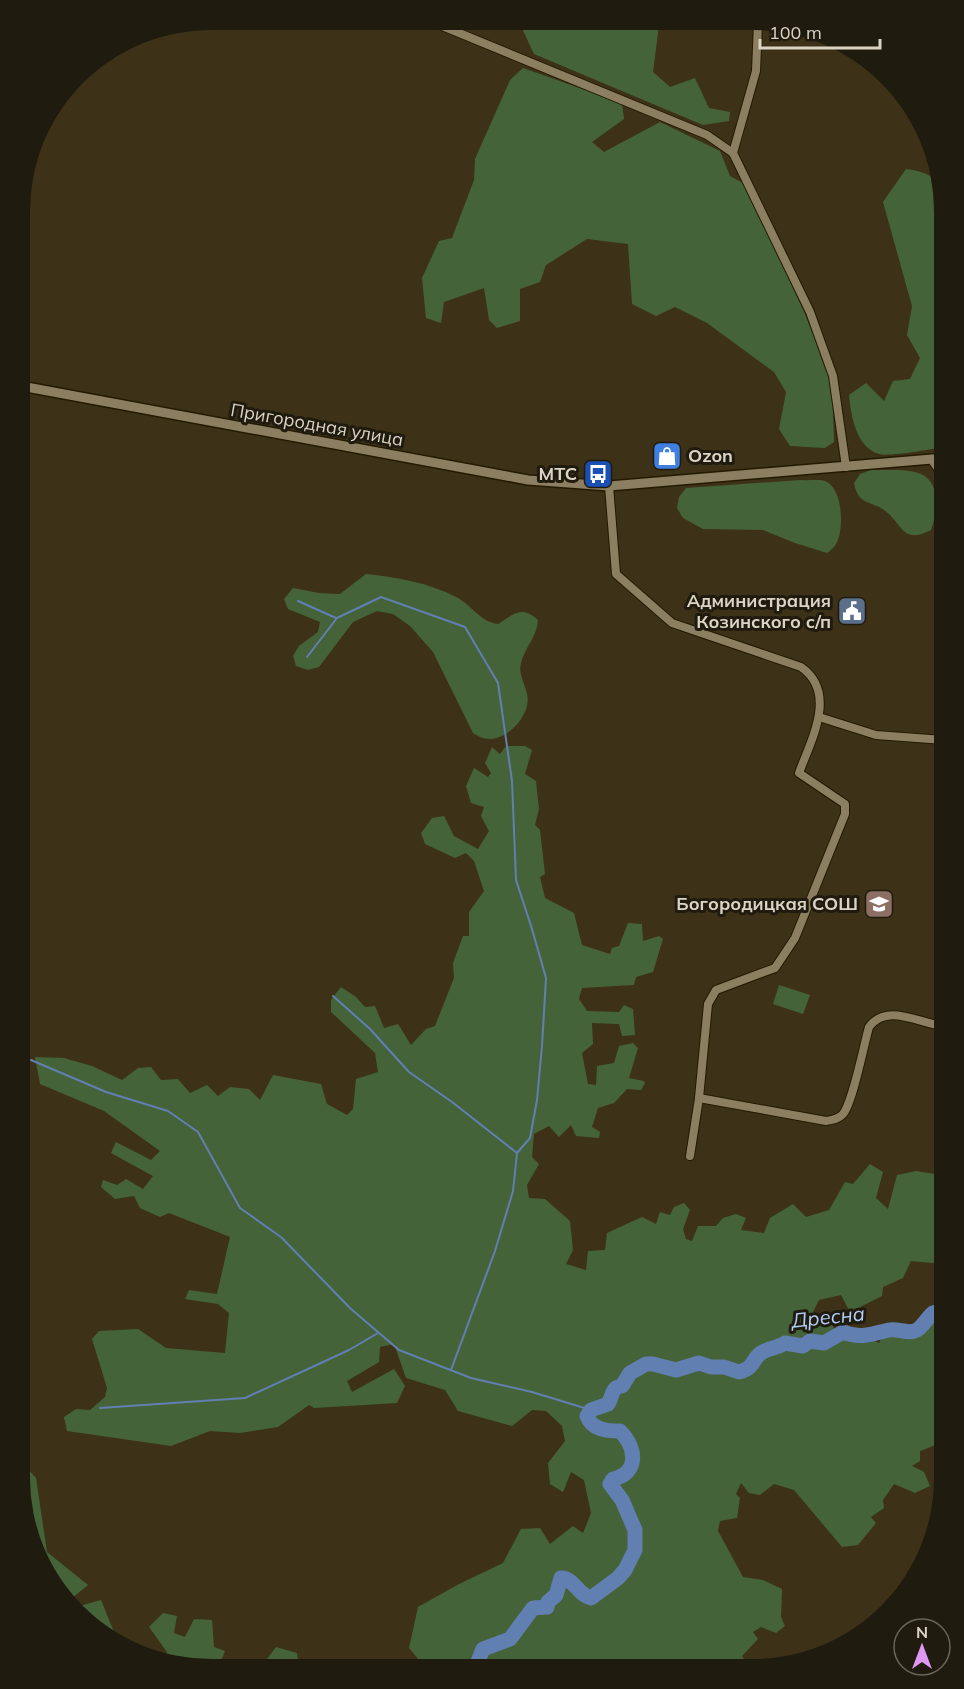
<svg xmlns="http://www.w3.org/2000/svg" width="964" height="1689" font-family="Mulish,sans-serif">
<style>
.green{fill:#456339}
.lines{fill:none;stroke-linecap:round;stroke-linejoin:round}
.stream{stroke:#627fb1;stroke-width:2}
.river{stroke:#627fb1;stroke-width:15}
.minor-casing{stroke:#241a00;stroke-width:10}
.tertiary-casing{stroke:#241a00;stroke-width:12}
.minor{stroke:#8b7e61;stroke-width:8}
.tertiary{stroke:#8b7e61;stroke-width:9}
.labels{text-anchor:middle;stroke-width:6;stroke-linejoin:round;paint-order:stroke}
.street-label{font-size:18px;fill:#dbd4c5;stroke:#201b0f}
.poi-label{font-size:18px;font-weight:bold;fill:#dbd4c5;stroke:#201b0f;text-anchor:end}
.water-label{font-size:20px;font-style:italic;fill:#b4cffb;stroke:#201b0f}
</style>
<rect width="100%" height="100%" fill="#3d3217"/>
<g class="green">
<path d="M519,22H657L659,25L653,72L670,87L695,78L709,108L730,112L729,121L703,125L534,54Z"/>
<path d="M523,68L622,103L624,119L592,142L604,152L660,122L720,151L730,176L747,185L805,314L832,381L834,442L825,448L790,446L779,429L786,392L774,372L707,323L675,307L656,316L632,304L628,244L587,239L546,265L540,282L520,289V321L497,328L489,320L484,288L444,302L441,323L426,318L422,278L439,241L452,238L474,180L475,159L510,80Z"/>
<path d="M906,169C937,173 940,182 944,211V447C932,449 889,457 879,454C856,447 851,416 849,395L866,383L884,401L893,381L910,379L920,358L907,335L912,306L883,202Z"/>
<path d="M871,470C899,471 936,463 936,502C935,512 935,520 931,530C902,545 903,524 884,510C869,500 858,505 854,483L860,474Z"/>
<path d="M801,480C808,481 819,479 825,481C843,488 844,528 837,542C835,547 831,550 827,553L795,543L763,530L703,529L683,518L677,508L679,497L686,488Z"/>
<path d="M366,574C397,577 429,583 456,597C472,605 480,622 498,624C514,614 521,605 538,620C537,637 525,647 521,663C518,674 525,684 527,694C531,710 517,728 504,735C492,741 483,740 473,733L433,652L410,626L393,614L377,611L353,622L319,667L308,670L296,666L293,656L299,646L318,632L320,622L288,609L284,599L293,588L319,593L340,594Z"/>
<path d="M506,746H525L532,750L525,774L536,781L539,809L535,825L540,830L545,874L540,877L545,898L574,913L582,945L610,954L612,948L619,946L628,923L642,924L643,941L659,936L663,939L653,972L636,977L634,985L582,988L579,999L587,1011L619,1012L624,1005L633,1009L635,1035L622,1036L619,1024L592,1023L593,1044L582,1053L588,1084L596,1085L597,1066L614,1063L619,1046L633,1043L638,1048L629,1078L644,1081L645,1083L641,1090L627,1089L614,1103L598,1108L592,1127L600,1132L599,1138L576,1136L571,1125L559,1137L549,1126L534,1134L532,1157L539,1164L527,1185L529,1198L545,1199L570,1221L573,1250L566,1264L586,1270L588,1251L605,1250L607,1233L642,1217L656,1224L660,1212L670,1215L674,1207L684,1203L690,1210L683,1229L686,1239L692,1241L698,1226H716L723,1218L736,1214L746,1218L741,1230L764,1233L770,1218L793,1204L806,1217L829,1210L845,1182L853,1184L870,1164L883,1172L876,1198L888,1209L897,1175L916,1171L941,1175L944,1167V1264L911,1261L903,1278L883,1287L882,1296L850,1312L841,1295L819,1300L813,1312L831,1320L835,1332L856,1331L879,1343L885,1332L906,1338L931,1315L944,1313V1442L920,1451V1461L912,1466L924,1472L930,1486L915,1493L894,1484L883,1500L884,1508L871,1517L876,1523L858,1545L842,1547L794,1490L774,1484L760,1495L749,1493L741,1483L736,1494L740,1498L737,1518L720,1521L718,1531L743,1577L763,1580L782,1589L781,1617L785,1626L776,1633L761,1627L753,1632L758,1639L742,1656L749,1669H423L424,1666L409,1648L418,1607L459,1584L503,1563L521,1529L540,1528L550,1544L573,1526L583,1533L591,1513L584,1480L571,1472L563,1492L550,1484L548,1463L565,1441L562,1426L546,1411L532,1410L512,1426L458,1411L445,1390L406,1378L394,1344L380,1347L379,1362L347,1381L352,1392L394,1369L405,1386L397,1403L314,1408L309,1405L278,1427L240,1433L210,1431L171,1446L67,1431L64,1417L76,1409L90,1410L105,1397L107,1388L92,1339L99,1331L138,1329L166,1348L225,1353L229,1313L218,1304L185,1299L189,1290L217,1294L230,1237L169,1213L160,1217L140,1208L134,1196L115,1199L101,1187L103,1180L117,1185L126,1179L143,1189L153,1176L111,1153L116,1142L151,1160L160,1151L104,1111L40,1084L35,1057L64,1058L92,1066L122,1080L138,1068L151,1067L161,1080L178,1079L190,1093L207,1085L218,1096L230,1087L249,1089L260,1100L273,1075L321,1084L327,1104L347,1115L353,1109L356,1079L378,1072L375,1053L331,1012V1000L341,987L356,997L365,1007L375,1006L384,1028L398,1024L411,1045L426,1029L435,1026L454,978L453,963L463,936H469V912L484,891L474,861L466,853L455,858L425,844L421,833L432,818L444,816L454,836L478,849L489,831L481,816L484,807L471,803L466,786L474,768L488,777L491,773L485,763L492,747L500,754Z"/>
<path d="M779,985L810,995L803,1014L773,1004Z"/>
<path d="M27,1468L36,1478L47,1552L88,1585L71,1599L76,1607L101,1600L114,1632L145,1649V1655L127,1650L85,1622L30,1540L20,1478V1472Z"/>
<path d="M913,1579L905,1594L889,1611L896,1588Z"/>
<path d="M163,1613L177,1616L174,1633L185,1637L194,1619L212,1620L214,1647L225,1651L218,1668H185L165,1662L167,1652L149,1627Z"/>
<path d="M276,1647L297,1653L299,1668H269L267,1659Z"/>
</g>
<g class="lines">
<g class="stream">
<path d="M298,601L336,618"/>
<path d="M307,657L337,618L381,597L465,627L498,683L512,781L516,880L532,929L546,978L542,1046L537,1100L530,1138L517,1153"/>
<path d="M333,996L370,1029L409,1072L452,1102L517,1153L513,1191L495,1251L451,1370"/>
<path d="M31,1060L106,1092L168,1111L198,1132L240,1208L281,1237L351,1309L399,1350L471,1378L532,1392L591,1410"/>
<path d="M100,1408L245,1398L349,1350L378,1333"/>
</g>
<path class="river" d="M475,1669L483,1649L510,1639L533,1608L547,1607L548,1602L556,1595L561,1578C574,1578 578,1595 591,1598L618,1578L625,1570L635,1550V1530L622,1500L610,1484L613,1479C640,1473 636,1447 620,1431C607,1431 592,1430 587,1416L591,1410L608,1404C613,1396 611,1387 622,1386L630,1373L646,1364H653L676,1370L699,1363L711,1367H724L739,1372C756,1367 751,1360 761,1353C768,1348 778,1348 785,1343L803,1346L810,1341L824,1343L843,1332C860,1339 872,1334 889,1330C898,1328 908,1335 917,1330C924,1325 927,1318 933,1313L944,1310"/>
<g class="minor-casing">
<g id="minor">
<path d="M430,21L707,135L733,153L810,312L833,376L846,467"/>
<path d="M733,153L756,71L758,23"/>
<path d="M931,459L944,477"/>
<path d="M609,486L616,574L672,623L801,667C838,693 811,740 799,773L845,804V814L795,938L775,968L716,990L708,1004L699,1098L690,1156"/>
<path d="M819,717L876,735L944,740"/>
<path d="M699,1098L826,1121C832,1120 839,1119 843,1114C853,1102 864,1044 869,1027C887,1002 920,1024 944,1026"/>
</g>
</g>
<g class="tertiary-casing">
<path id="tertiary" d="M21,386L528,480L609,486L944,458"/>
</g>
<use href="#minor" class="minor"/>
<use href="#tertiary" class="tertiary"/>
</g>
<defs>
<g id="shop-square" transform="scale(1.5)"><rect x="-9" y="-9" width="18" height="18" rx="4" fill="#3f7fe0" stroke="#201b0f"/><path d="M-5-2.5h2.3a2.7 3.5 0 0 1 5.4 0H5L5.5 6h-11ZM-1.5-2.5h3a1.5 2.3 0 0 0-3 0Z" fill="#fff"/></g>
<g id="bus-square" transform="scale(1.5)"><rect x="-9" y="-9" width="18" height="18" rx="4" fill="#1a4fb4" stroke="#201b0f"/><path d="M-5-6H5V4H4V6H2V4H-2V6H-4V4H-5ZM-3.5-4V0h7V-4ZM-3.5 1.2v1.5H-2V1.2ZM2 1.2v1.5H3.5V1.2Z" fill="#fff"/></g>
<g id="civic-square" transform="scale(1.5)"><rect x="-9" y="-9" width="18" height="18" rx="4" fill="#5c6f8a" stroke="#201b0f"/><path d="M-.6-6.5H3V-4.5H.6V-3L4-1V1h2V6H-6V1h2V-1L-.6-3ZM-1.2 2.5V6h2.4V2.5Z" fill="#fff"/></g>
<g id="school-square" transform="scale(1.5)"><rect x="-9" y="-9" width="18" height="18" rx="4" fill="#8d6e63" stroke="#201b0f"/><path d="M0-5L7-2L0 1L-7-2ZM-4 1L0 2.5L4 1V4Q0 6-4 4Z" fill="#fff"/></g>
</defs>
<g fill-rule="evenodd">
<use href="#shop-square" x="667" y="456"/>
<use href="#bus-square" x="598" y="474"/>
<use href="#civic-square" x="852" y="611"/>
<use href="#school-square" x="879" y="904"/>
</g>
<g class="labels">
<g class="street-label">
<text transform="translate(317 425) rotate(10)" y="6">Пригородная улица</text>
</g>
<g class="poi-label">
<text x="688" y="462" text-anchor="start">Ozon</text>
<text x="577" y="480">МТС</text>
<text x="831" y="607">Администрация<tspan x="831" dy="21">Козинского с/п</tspan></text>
<text x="858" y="910">Богородицкая СОШ</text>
</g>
<g class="water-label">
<text transform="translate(828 1317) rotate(-6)" y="7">Дресна</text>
</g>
</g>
<path d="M0 0H964V1689H0ZM211 30H753A181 181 0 0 1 934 211V1478A181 181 0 0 1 753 1659H211A181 181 0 0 1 30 1478V211A181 181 0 0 1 211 30Z" fill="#201b0f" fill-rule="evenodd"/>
<g transform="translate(922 1647)"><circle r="28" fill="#201b0f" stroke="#6b6558" stroke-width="1.5"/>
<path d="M0-4.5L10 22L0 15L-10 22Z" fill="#de98f2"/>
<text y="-9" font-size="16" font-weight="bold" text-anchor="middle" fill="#dbd4c5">N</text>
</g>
<path d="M760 39v9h120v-9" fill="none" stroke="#dbd4c5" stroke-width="3"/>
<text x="769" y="39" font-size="18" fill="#dbd4c5" stroke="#201b0f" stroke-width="4.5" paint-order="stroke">100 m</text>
</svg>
